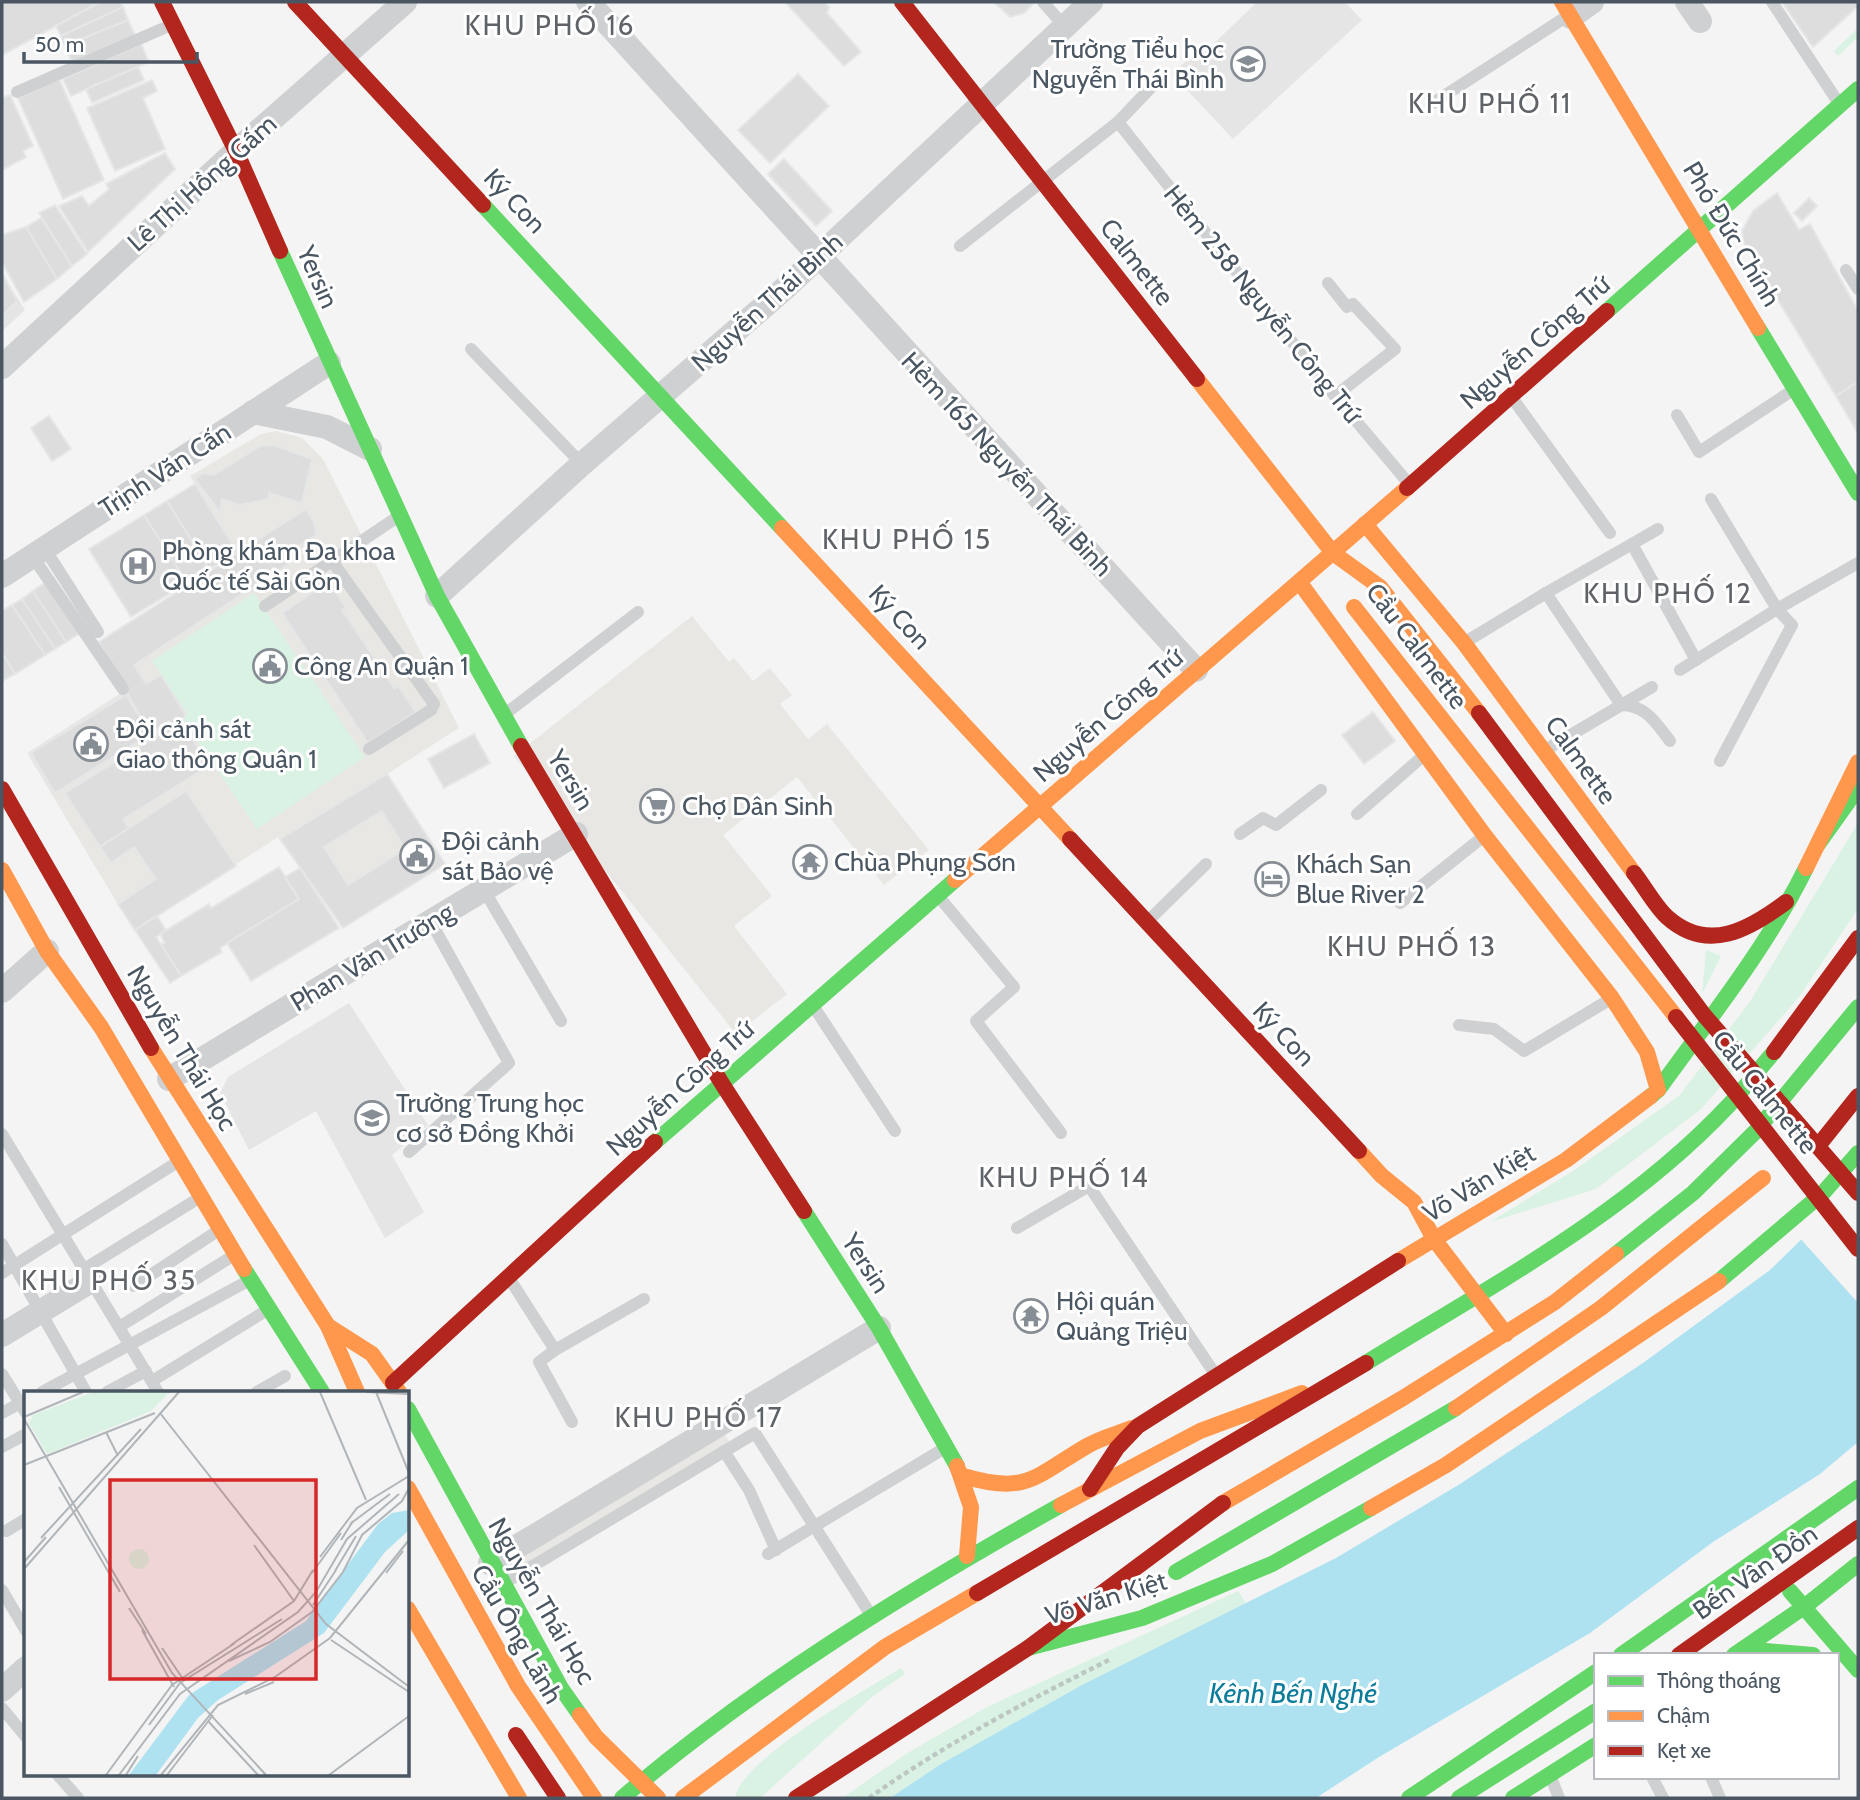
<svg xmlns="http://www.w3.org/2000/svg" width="1860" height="1800" font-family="Cabin,sans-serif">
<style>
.commercial{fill:#e8e7e3}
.education{fill:#e6e5e6}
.green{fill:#d9f2e3}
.water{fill:#aee2f0}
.pier{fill:#f4f4f4}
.building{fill:#ddddde;stroke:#e5e6e7;stroke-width:2;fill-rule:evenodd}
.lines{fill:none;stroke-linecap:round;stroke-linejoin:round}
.path{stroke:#bcc7c4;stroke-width:4.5;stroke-dasharray:5 3.5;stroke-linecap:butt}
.lane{stroke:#ced0d2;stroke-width:12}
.street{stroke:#ced0d2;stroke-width:24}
.fast{stroke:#63d668;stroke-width:16}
.slow{stroke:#ff974d;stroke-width:16}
.jam{stroke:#b3261e;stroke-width:16}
.fast-bridge{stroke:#63d668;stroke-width:16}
.slow-bridge{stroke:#ff974d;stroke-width:16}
.jam-bridge{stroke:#b3261e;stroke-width:16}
.labels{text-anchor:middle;stroke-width:6;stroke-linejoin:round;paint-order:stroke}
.poi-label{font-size:26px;fill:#4a5661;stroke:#fff;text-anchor:start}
.street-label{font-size:26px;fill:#4a5661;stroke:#fff}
.neighbourhood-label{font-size:28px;letter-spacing:2px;fill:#5f6368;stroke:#fff}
.water-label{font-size:28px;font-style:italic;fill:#0c7c9b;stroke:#fff}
.inset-road{fill:none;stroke:#b0b5b9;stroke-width:2}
.view{fill:#d62828;fill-opacity:0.15;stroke:#d62828;stroke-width:3.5}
.inset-edge{fill:none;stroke:#4a5661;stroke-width:3.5}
</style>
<rect width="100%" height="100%" fill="#f4f4f4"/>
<g class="commercial">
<path d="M276,431L302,438L323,459L459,728L387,774L445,864L343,928L278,837L134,931L27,753L126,690L97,642L238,553L190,476L261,434Z"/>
<path d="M692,616L729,662L734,658L753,681L770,668L792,695L780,704L808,739L827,724L929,850L884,885L797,777L723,835L772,896L734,926L787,994L736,1034L514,756Z"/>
<path d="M721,1428L731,1444L506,1579L496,1562Z"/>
</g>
<g class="education">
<path d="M1257,2H1345L1362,20L1233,139L1172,74L1198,50L1203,54Z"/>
<path d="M2,273L25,310L2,331Z"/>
<path d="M349,1003L428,1125L392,1155L424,1212L385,1238L316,1111L249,1150L220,1093L228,1077Z"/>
</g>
<g class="green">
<path d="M1858,28V37L1838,56L1834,51Z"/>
<path d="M254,593L365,757L257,829L182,718L187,713L152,661Z"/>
<path d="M1858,823V908L1855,913L1799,997L1701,1109L1596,1189L1490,1222L1576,1169L1680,1095L1751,1000Z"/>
<path d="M1706,950L1721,956L1702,994Z"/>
<path d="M1238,1591L1246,1603L1082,1685L941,1764L890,1798H842L906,1754L985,1708Z"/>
<path d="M901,1668L905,1674L873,1696L760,1798H735C740,1760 867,1689 901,1668Z"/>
</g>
<path class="water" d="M1858,1184V1442L1820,1474L1713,1542L1590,1633L1379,1757L1316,1798H890L941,1764L1082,1685L1336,1558L1460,1484L1643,1363L1770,1270Z"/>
<path class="pier" d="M1858,1180V1303L1799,1237Z"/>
<g class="building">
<path d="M2,2H100L2,55Z"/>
<path d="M100,2H120L123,7L61,36L56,26Z"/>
<path d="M785,2H824L829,7L827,13L861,52L844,66Z"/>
<path d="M994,2H1035L1024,13L1010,17Z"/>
<path d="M1782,2H1858V6L1813,47Z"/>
<path d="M123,7L128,20L65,46L61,36Z"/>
<path d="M128,20L136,37L73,64L65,46Z"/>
<path d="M141,44L149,62L71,96L63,79Z"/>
<path d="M138,67L144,80L92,103L86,89Z"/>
<path d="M798,74L829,106L770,163L738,130Z"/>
<path d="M59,79L104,180L63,199L18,98Z"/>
<path d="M152,80L157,91L143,98L165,149L115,171L87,108Z"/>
<path d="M10,95L33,146L23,151L26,157L2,170V98Z"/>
<path d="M165,153L175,169L88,252L59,206L82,196L89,206L109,189L106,184Z"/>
<path d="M784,159L832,211L816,226L768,174Z"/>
<path d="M1777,193L1799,230L1810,224L1858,311V382L1836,396L1744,244L1742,231L1753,211Z"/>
<path d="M1809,198L1817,206L1802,221L1794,213Z"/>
<path d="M55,205L87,254L72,266L39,213Z"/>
<path d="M41,218L72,266L57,279L26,227Z"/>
<path d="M26,227L57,279L24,302L2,262V235Z"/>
<path d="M2,273L17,301L2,316Z"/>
<path d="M1858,382V433L1836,396Z"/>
<path d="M49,416L71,449L52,461L31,428Z"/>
<path d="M274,445L312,459L302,503L269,493L268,499L240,505L222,499L220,512L195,479L203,473L214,475L260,446Z"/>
<path d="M195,484L237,552L209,569L167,501Z"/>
<path d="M167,501L209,569L187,583L144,515Z"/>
<path d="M306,509L315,524L316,535L293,549L299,557L134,665L146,684L161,675L186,716L172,724L169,721L150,734L99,642Z"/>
<path d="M144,515L187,583L131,617L89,549Z"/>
<path d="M46,582L80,633L66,642L33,591Z"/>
<path d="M329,582L346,608L342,610L394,688L398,686L416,712L368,743L282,613Z"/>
<path d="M33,591L66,642L55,649L22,599Z"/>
<path d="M22,599L55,649L45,655L12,605Z"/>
<path d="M12,605L45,655L15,674L2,653V611Z"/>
<path d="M2,653L15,674L4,680L2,677Z"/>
<path d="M126,695L150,734L55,793L31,753Z"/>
<path d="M1373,712L1395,741L1364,764L1342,735Z"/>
<path d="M181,721L209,766L123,819L129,828L100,847L65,793Z"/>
<path d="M474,734L490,763L444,788L428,759Z"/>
<path d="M387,774L445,864L343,928L280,839ZM382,811L405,849L348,885L324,847Z"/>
<path d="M186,791L236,866L135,930L118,904L156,879L134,847L111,863L100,847Z"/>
<path d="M279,867L299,899L220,948L222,952L181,976L161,944L165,943L160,934L209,904L211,908Z"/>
<path d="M300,868L339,928L251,981L227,943L299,899L285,877Z"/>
<path d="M157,916L166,930L156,937L181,976L170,983L135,930Z"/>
</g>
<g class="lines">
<path class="path" d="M869,1798C945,1744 1027,1701 1111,1659"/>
<g class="lane">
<path d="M1043,2L1065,27"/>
<path d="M1772,2L1838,102"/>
<path d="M17,92L171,25"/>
<path d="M1433,103L1569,15"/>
<path d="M1118,122L1335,396L1410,485"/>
<path d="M960,246L1118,122L1161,77"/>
<path d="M1846,270L1858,289"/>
<path d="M1328,283L1347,307L1353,304L1395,349L1335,396"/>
<path d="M471,349L582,464"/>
<path d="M1513,399L1610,533"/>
<path d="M1677,415L1699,452L1793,390"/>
<path d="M1711,499L1777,609L1858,563"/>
<path d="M1658,529L1632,544L1696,660"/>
<path d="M45,549L98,632"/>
<path d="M33,557L123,689"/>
<path d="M332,561L434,704L431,710L369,749"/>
<path d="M1546,593L1632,544"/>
<path d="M265,606L399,516"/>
<path d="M1467,641L1546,593L1621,705C1646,705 1656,723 1670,741"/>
<path d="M1680,670L1777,609L1792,625L1720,761"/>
<path d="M505,714L638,612"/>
<path d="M1547,749L1652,687"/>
<path d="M1357,814L1423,756"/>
<path d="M1240,834L1263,818L1276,825L1321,790"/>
<path d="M484,890L561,1021"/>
<path d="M939,897L1014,987L976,1021L1061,1133"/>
<path d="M1400,903L1484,836"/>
<path d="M1149,920L1206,864"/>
<path d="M814,1007L895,1131"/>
<path d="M1459,1025L1494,1029L1524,1051L1609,1000"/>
<path d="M2,1134L158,1392"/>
<path d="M409,1152L509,1063L431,922"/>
<path d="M1017,1228L1089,1186L1215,1374"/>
<path d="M2,1244L86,1392"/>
<path d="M84,1269L199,1198"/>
<path d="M2,1273L176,1163"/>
<path d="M509,1278L555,1350L644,1299"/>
<path d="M134,1286L216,1232"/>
<path d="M119,1327L231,1257"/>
<path d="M555,1350L539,1362L572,1422"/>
<path d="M2,1374L26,1413"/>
<path d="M152,1381L264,1312"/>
<path d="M42,1392L248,1281"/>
<path d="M107,1392L146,1371"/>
<path d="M257,1392L285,1376"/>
<path d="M2,1413L26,1400"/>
<path d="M2,1447L26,1434"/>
<path d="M724,1451L749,1490L776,1550"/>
<path d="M6,1531L26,1519"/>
<path d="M768,1554L945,1448"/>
<path d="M506,1582L755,1433L869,1612"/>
<path d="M2,1590L26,1631"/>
<path d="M2,1708L26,1737"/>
<path d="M57,1774L78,1798"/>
<path d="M1550,1775L1559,1798"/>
<path d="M1652,1777L1663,1798"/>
<path d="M1711,1777L1720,1798"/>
</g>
<g class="street">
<path d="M588,2L1196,670"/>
<path d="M1687,2L1700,21"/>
<path d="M1571,17L1592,2"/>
<path d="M2,367L236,151L405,2"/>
<path d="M253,412L327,427L370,449"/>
<path d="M2,576L329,363"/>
<path d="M437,596L582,464L784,289L1091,2"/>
<path d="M2,991L47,951"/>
<path d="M169,1079L576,834"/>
<path d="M2,1335L91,1281"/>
<path d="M490,1563L879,1328"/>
<path d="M2,1690L26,1668"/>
</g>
<g class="fast">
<path d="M483,205L782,528"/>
<path d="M280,251L437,596L521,746"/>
<path d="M1607,311L1858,89"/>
<path d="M1758,328L1858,493"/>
<path d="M1818,844L1858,788"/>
<path d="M1651,1096L1658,1090C1710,1018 1767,947 1806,868"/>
<path d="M655,1142L955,880"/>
<path d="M804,1211L879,1328L957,1466"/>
<path d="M1616,1254L1693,1193L1756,1131L1858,1007"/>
<path d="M244,1269L322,1392"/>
<path d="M1719,1281L1823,1193L1858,1153"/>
<path d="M1366,1363C1491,1286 1628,1213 1729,1105C1745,1088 1759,1069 1774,1052"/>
<path d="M408,1409L561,1688L580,1715"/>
<path d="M1790,1591L1858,1670"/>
<path d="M1028,1648L1142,1618L1272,1564L1371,1508"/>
<path d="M1743,1649L1813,1655"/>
<path d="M1621,1655L1858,1488"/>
<path d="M1734,1655L1804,1607L1858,1564"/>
<path d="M622,1798C757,1683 906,1592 1061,1505"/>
<path d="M1409,1798L1596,1672"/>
<path d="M1459,1798L1596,1711"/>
<path d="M1513,1798L1596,1745"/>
</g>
<g class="slow">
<path d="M1562,2L1758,328"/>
<path d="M1197,379L1333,553L1380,587L1479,713"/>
<path d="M1365,524L1464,643L1634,873"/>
<path d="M782,528L1070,839"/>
<path d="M1300,583L1485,836L1612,998L1647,1052L1658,1090"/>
<path d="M1806,868L1858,762"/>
<path d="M2,870L47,951L101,1027L244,1269"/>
<path d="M955,880L1407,488"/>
<path d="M151,1048L328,1326L357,1392"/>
<path d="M1359,1151L1382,1176L1414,1202L1434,1239L1506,1334"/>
<path d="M1398,1261L1566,1160L1651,1096"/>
<path d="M328,1326L372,1354L399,1392"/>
<path d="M957,1466L971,1507L967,1556"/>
<path d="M963,1476C1027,1495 1034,1477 1087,1446C1101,1438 1117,1434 1132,1428"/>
<path d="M1223,1503L1403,1398L1555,1302L1616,1254"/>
<path d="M1061,1505L1200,1431L1302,1393"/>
<path d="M1371,1508L1446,1465L1719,1281"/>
<path d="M408,1609L519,1798"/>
<path d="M580,1715L596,1737L658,1798"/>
<path d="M683,1798L885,1647L977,1593"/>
</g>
<g class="jam">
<path d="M162,2L236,151L280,251"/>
<path d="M295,2L483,205"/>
<path d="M902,2L1197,379"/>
<path d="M1407,488L1607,311"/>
<path d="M521,746L721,1082L804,1211"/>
<path d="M2,789L151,1048"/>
<path d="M1070,839L1359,1151"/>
<path d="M1634,873C1645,887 1655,906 1667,917C1708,954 1750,929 1786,902"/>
<path d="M1774,1052L1858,938"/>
<path d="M1818,1146L1858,1096"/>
<path d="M393,1383L655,1142"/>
<path d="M1090,1489L1117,1448L1138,1426L1398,1261"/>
<path d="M977,1593L1366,1363"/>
<path d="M1679,1655L1858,1528"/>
<path d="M796,1798L1028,1648L1223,1503"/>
</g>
<path class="fast-bridge" d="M1176,1572L1456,1408"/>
<g class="slow-bridge">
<path d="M1354,607L1676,1017"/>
<path d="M1456,1408L1601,1308L1763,1178"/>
<path d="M408,1488L518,1686L594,1798"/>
</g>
<g class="jam-bridge">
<path d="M1479,713L1704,1015L1858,1193"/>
<path d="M1676,1017L1858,1249"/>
<path d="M516,1735L558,1798"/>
</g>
</g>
<defs>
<g id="school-ring" transform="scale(1.75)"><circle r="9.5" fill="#fff" stroke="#868d94" stroke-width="1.5"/><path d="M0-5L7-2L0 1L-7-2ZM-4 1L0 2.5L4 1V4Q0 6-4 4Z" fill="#868d94"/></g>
<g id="hospital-ring" transform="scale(1.75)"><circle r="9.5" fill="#fff" stroke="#868d94" stroke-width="1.5"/><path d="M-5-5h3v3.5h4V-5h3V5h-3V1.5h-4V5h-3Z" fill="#868d94"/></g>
<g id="civic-ring" transform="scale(1.75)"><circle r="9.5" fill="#fff" stroke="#868d94" stroke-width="1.5"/><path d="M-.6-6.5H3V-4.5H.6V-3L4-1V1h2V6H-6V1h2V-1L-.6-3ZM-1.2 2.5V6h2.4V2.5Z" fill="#868d94"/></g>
<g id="supermarket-ring" transform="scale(1.75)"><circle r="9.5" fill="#fff" stroke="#868d94" stroke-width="1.5"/><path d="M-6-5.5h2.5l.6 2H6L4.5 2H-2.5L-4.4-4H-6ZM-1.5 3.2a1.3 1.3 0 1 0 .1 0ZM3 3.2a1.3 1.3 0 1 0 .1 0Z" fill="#868d94"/></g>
<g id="temple-ring" transform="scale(1.75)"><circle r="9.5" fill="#fff" stroke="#868d94" stroke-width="1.5"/><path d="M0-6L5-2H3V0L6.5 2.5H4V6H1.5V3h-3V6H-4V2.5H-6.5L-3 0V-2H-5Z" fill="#868d94"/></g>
<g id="hotel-ring" transform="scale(1.75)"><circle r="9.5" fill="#fff" stroke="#868d94" stroke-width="1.5"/><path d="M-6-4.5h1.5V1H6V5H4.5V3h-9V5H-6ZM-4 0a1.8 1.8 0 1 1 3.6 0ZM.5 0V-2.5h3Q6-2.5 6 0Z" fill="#868d94"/></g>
</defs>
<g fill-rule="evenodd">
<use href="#school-ring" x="1248" y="64"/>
<use href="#hospital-ring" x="138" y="566"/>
<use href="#civic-ring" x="270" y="666"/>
<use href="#civic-ring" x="91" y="744"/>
<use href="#supermarket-ring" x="657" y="806"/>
<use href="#civic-ring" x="417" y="856"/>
<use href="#temple-ring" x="810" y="862"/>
<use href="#hotel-ring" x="1272" y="879"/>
<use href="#school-ring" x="372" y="1118"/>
<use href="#temple-ring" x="1031" y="1316"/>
</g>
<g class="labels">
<g class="poi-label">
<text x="1224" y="58" text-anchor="end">Trường Tiểu học<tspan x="1224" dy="30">Nguyễn Thái Bình</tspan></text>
<text x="162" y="560">Phòng khám Đa khoa<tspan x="162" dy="30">Quốc tế Sài Gòn</tspan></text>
<text x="294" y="675">Công An Quận 1</text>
<text x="116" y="738">Đội cảnh sát<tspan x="116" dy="30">Giao thông Quận 1</tspan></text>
<text x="682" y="815">Chợ Dân Sinh</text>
<text x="442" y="850">Đội cảnh<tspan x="442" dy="30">sát Bảo vệ</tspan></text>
<text x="834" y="871">Chùa Phụng Sơn</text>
<text x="1296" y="873">Khách Sạn<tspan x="1296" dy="30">Blue River 2</tspan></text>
<text x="396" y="1112">Trường Trung học<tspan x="396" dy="30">cơ sở Đồng Khởi</tspan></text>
<text x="1056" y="1310">Hội quán<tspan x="1056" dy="30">Quảng Triệu</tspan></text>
</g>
<g class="street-label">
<text transform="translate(202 183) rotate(-42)" y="9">Lê Thị Hồng Gấm</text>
<text transform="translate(515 201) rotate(47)" y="9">Ký Con</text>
<text transform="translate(1732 234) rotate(59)" y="9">Phó Đức Chính</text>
<text transform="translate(1137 262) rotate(52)" y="9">Calmette</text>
<text transform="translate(318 277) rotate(66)" y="9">Yersin</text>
<text transform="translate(767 302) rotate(-42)" y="9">Nguyễn Thái Bình</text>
<text transform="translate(1263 304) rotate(51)" y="9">Hẻm 258 Nguyễn Công Trứ</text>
<text transform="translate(1535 342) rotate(-41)" y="9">Nguyễn Công Trứ</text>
<text transform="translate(1007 464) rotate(47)" y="9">Hẻm 165 Nguyễn Thái Bình</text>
<text transform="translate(165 470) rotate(-33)" y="9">Trịnh Văn Cấn</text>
<text transform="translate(900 617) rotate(47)" y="9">Ký Con</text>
<text transform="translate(1417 646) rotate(53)" y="9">Cầu Calmette</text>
<text transform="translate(1108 715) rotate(-41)" y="9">Nguyễn Công Trứ</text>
<text transform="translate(1581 760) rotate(54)" y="9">Calmette</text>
<text transform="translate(571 780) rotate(59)" y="9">Yersin</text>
<text transform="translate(372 957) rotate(-31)" y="9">Phan Văn Trường</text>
<text transform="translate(1284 1034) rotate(47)" y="9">Ký Con</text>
<text transform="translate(182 1048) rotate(59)" y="9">Nguyễn Thái Học</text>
<text transform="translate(680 1088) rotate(-42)" y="9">Nguyễn Công Trứ</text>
<text transform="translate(1765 1092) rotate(51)" y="9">Cầu Calmette</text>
<text transform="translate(1479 1183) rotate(-31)" y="9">Võ Văn Kiệt</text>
<text transform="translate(866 1263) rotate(57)" y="9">Yersin</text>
<text transform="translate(1755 1572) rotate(-35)" y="9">Bến Vân Đồn</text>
<text transform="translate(1106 1598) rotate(-17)" y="9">Võ Văn Kiệt</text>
<text transform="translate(542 1601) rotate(60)" y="9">Nguyễn Thái Học</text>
<text transform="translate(517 1634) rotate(60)" y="9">Cầu Ông Lãnh</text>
</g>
<g class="neighbourhood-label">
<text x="550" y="35">KHU PHỐ 16</text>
<text x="1490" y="113">KHU PHỐ 11</text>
<text x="907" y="549">KHU PHỐ 15</text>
<text x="1668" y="603">KHU PHỐ 12</text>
<text x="1412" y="956">KHU PHỐ 13</text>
<text x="1064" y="1187">KHU PHỐ 14</text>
<text x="109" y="1290">KHU PHỐ 35</text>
<text x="699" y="1427">KHU PHỐ 17</text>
</g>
<g class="water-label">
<text x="1293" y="1703">Kênh Bến Nghé</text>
</g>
</g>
<g transform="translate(24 1391)">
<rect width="385" height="385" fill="#f4f4f4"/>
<path d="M69,1H146L127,20L23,63L5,32L9,24ZM105 168a10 10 0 1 1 20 0a10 10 0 1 1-20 0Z" fill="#d9f2e3"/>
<path d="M385,119V139L361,161L300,242L194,309L174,327L132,384H105L165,304L282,230L354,133L368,122Z" fill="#aee2f0"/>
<path class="inset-road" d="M296,1L342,109M342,1L385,3M352,1L385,82M136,22L302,233L384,295M0,26L59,1M0,28L148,282L242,384M82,41L94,65M0,74L131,22M35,96L96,201M326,133L366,103M17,147L117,38M317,149L329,130M230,154L270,210M296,166L333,117L385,85M0,171L22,146M0,178L155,1M311,180L332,145M288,182L317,142M362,182L379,160M289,214L312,179M105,217L122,243M118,239L150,296M307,249L385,301M207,254L270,210L289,179M138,257L159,288M205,270L246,251L288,221L319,181L338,144L378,110L385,97M221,303L250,291M184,330L234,384M125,334L156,292L258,228M82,384L148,294L211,252M95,384L156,303L274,221L292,201L323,148L375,103M102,384L114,365M137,384L194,314L251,286L306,247L385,149M143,384L189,324M305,384L385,325"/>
<path class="view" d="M86,89H292V288H86Z"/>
<rect width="385" height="385" class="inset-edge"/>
</g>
<rect width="1860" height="1800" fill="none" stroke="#4a5661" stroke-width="7"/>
<rect x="1594" y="1653" width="245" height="126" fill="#ffffff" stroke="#b7bbc0" stroke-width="2"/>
<rect x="1608" y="1676" width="35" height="10" fill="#63d668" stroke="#b7bbc0" stroke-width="2"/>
<text x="1657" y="1688" font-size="21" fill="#4a5661">Thông thoáng</text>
<rect x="1608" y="1711" width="35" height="10" fill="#ff974d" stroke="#b7bbc0" stroke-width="2"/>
<text x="1657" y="1723" font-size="21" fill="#4a5661">Chậm</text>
<rect x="1608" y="1746" width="35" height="10" fill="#b3261e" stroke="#b7bbc0" stroke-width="2"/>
<text x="1657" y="1758" font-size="21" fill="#4a5661">Kẹt xe</text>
<path d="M24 52v10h173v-10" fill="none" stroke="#4a5661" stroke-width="3.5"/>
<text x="35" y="52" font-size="21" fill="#4a5661" stroke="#ffffff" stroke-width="5" paint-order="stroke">50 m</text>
</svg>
